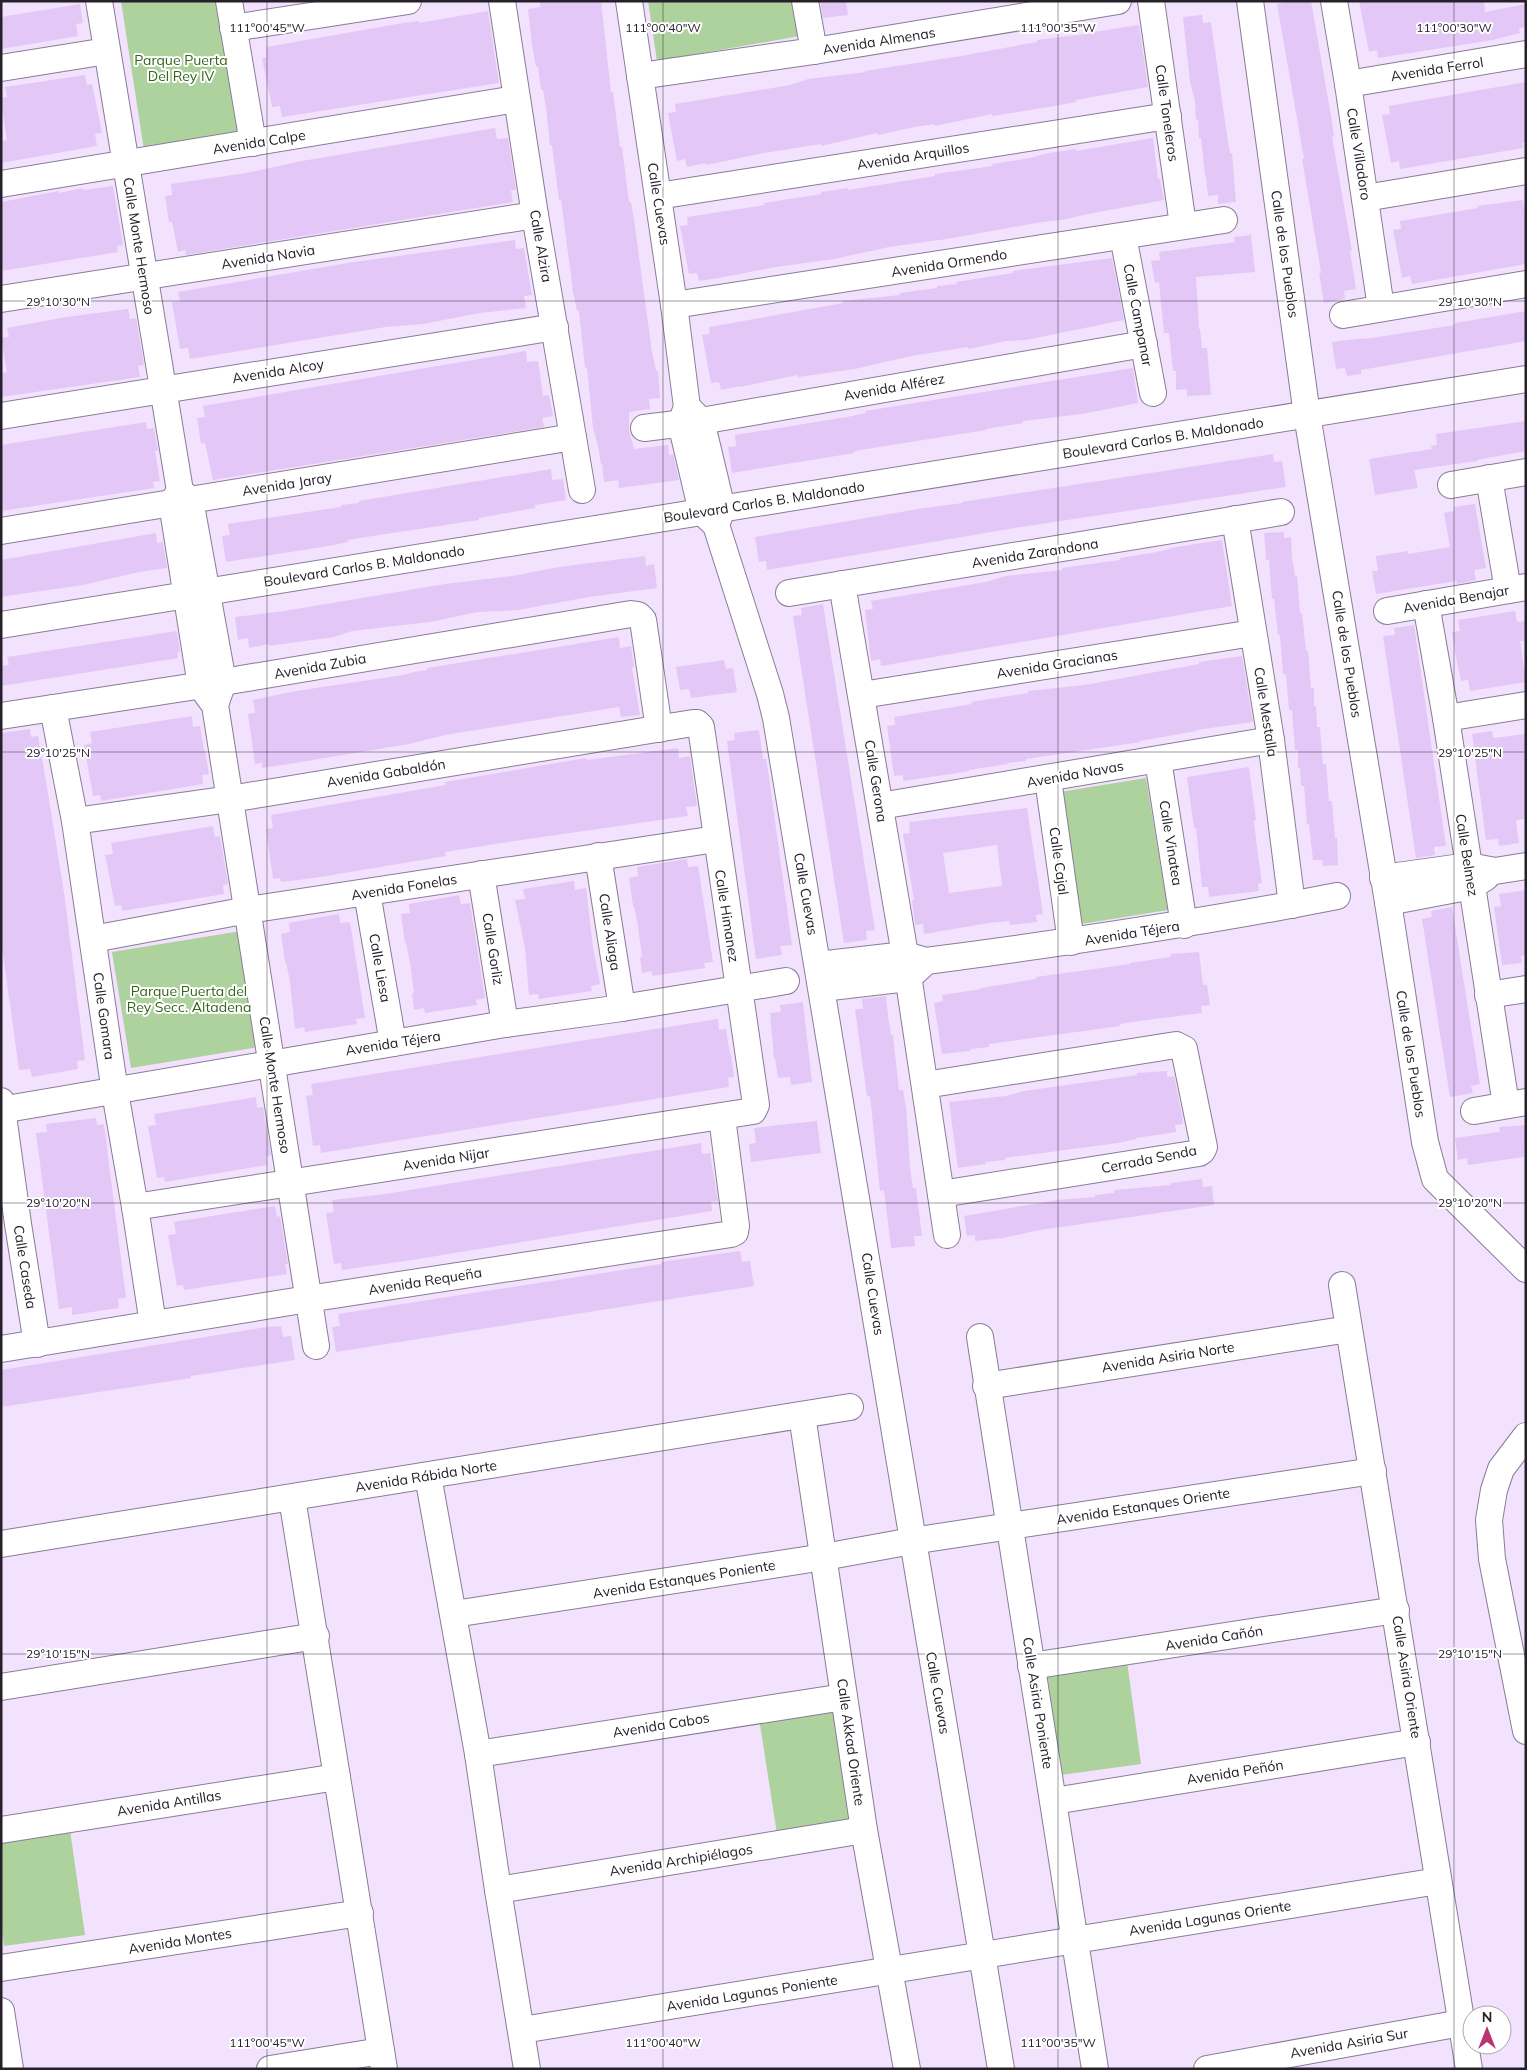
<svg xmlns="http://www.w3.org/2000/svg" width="1527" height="2070" font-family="Mulish,sans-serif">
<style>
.green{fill:#add29d}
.building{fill:#e3c8f7;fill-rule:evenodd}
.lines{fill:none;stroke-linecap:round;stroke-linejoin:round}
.minor-casing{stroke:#8a7c95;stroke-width:28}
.minor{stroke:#fff;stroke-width:26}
.ticks{fill:none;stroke:#25202a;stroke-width:1;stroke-opacity:0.45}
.labels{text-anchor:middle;stroke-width:4;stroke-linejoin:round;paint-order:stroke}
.street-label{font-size:14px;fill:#25202a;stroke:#fff}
.park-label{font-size:14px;fill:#346319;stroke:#fff}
.ticks-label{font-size:12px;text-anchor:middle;fill:#25202a;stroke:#fff;stroke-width:4;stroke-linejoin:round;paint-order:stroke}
</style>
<rect width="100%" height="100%" fill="#f2e2fe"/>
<g class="green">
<path d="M121,1H220L241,135L144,150Z"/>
<path d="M648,1H794L800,36L657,61Z"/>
<path d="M1146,778L1168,910L1081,924L1060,792Z"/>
<path d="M241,931L259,1047L131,1068L112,952Z"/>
<path d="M1127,1661L1141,1764L1061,1775L1047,1672Z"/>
<path d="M842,1705L859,1822L777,1834L759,1718Z"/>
<path d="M70,1830L85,1935L4,1946L1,1925V1840Z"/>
</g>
<g class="building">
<path d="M540,1H601L611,92H613L620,147H622L629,202H631L634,220L652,352L656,371H658L660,398L649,399L650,409L629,412V430L634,449L668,445L669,455L673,454L679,480L619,488L618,480L604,482L602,464H601L598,446L593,428L587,368H585L579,311H577L573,292L561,199L559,200L552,145H550L546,108L543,90H541L538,67H536L532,45L528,9L540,7Z"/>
<path d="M820,1H846L848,15L823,18Z"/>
<path d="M1290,1H1311L1330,110L1334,136L1332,137L1352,251H1350L1356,289L1344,291L1345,299L1324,303L1319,273H1321L1318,254L1302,159H1304L1277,4Z"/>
<path d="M1359,1H1484L1485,12L1526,4V27L1519,28L1520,33L1493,40L1378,58L1377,50L1369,52Z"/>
<path d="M80,4L83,23L76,24L78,36L1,49V17Z"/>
<path d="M488,11L499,83L282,117L280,106L272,107L262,58L267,57L266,47L403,23L419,21V23Z"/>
<path d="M1202,15L1203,23L1211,22L1227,135L1230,153H1232L1236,202L1218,204V195L1208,196L1206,176H1205L1201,138H1199L1198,119L1196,120L1195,101L1190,82L1183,17Z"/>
<path d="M1139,25L1148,87L1076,100V102L1049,107L992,116V114L935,126L934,124L915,127L878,135L877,133L821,146V144L764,153L706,165V163L687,167L685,159L677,161L668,113L676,112L675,104L790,85L808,79L866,72L865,71L961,56L1037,42V40L1094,33V32Z"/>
<path d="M85,75L87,85L92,84L102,133L95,134L97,146L1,163V141L7,140L1,101V98L7,97L5,87Z"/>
<path d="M1526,82V142L1522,143L1523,148L1400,169L1399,161L1391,163L1382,115L1390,114L1389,106Z"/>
<path d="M495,128L497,139L508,138L516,190H511L513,202L186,255L185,250L178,252L172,222H169L165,196L172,195L171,184L246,173L302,161Z"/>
<path d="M1153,138L1158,179H1160L1164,200L1088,214L1062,220L1042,222L947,239L889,247L834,259L776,267L719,278L699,281L697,273L689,274L680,226L688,225L687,217L765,205L764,203L821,194V192L848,188V190L935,176V174L993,166L992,164L1030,158L1049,153L1076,149V151Z"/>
<path d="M113,186L123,245L117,246L118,252L1,271V202L59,191V193L83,188L84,190Z"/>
<path d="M1523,200L1526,223V264L1412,284L1410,276L1402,278L1393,230L1401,229L1400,221L1478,208L1477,206Z"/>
<path d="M1251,235L1255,272L1196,277L1199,329H1200L1202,348H1207L1211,395L1187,396V389L1176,390V371H1173L1169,333H1164L1159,282L1155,283L1151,261L1160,260L1159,252L1235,242L1234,237Z"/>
<path d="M515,240L516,249L524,248L532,295L524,296L526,308L480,313L423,324L386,327L190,359L188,348L180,349L172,302L180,301L178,292L354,262Z"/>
<path d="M1112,258L1124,320L1026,340L1006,341L969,349L968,347L911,356L855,369L798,377V375L740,387V386L721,390L719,382L711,383L702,335L710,334L709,327L843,303L842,301L900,295L899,293L937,288V286L957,284L956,282L1013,273V271Z"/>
<path d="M128,309L130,319L136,318L144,365L138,366L140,377L1,397V373L7,372L1,338L9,337L7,328L66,317Z"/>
<path d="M1526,311V341L1361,370V374L1347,376L1345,368L1336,369L1332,342L1365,338V339L1455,325V323Z"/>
<path d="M526,351L527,362L538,361L543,396L549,395L553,416L542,418L544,427L213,480L205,443L201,444L197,418L205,417L203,406Z"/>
<path d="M1133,368L1138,403L1082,414L1023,421V423L986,429V430L854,451V453L836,456L732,473L728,447L736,446L735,435L847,417L866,413L865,411Z"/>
<path d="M1526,421V451L1477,460V461L1414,470L1418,488L1375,495L1369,459L1432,449L1431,446L1437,445L1436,434Z"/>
<path d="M146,422L147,429L154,428L158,451H155L160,481L153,482L154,488L1,511V445Z"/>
<path d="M1273,454L1274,462L1282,461L1286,487L1021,527L767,570L766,561L759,562L755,537L924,508L963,503L962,502Z"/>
<path d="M551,469L552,480L563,479L566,500L535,505V508L479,518V520L366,537L348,540V542L329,546L226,562L222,536L230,535L228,524L341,507V505L359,503V501Z"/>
<path d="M1475,504L1486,568L1474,570L1476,580L1457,584L1456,581L1376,594L1372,571H1378L1376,556L1408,551V554L1450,547L1444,513L1454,511V507Z"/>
<path d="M1284,532V538L1291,537L1292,557L1295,576H1297L1300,613H1302L1306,651H1308L1311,688H1314V706H1316L1317,727H1320L1323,764H1326L1329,801H1332L1335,838H1337L1338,865L1323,866L1322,860H1313L1309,824H1307L1304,786H1301L1300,768H1298V750H1295L1292,710H1289L1286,674H1283L1280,635H1278L1274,599H1272L1269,560H1266L1264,533Z"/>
<path d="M156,533L157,543L163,542L167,568L139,572L83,585L1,597V560Z"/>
<path d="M1222,540L1232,606L881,666L880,659L871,661L865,610L873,609L871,601L986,582L1005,576L1062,570V568L1120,560V558L1157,552L1176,547Z"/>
<path d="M645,556L646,566L654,564L657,588L589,597L518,610L478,612L430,622L352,631L334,637L269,646V644L249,648L248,638L238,640L235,617L284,611L445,584L512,576L559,567Z"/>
<path d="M823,604L875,930L866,931L867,940L844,943L793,616L802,615L801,608Z"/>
<path d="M1515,611L1517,622L1526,621V641H1520L1526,682L1470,691L1468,680L1461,681L1455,652L1452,632L1460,631L1458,620Z"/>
<path d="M1414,625L1446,846L1434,847L1435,855L1416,858L1383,636L1395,635L1394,628Z"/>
<path d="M177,631L180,652H177L178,658L1,686V666L9,665L7,657Z"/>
<path d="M619,637L620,648L631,646L634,667L632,668L640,715L621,717L619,707L445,735L409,744L295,763L262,768V763L255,764L248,714L255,713L253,700L296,691L409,674V673L427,670V668Z"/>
<path d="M1242,656L1253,722L1197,730V731L1140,741L1141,742L1026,759V761L1007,763L1008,764L969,770V771L951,774L903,781V775L894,776L887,726L895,725L894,717L972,704L971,702L1028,693V691L1085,685L1199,664V662Z"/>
<path d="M724,660L726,669L733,668L737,692L691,698L689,689L680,690L676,667Z"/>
<path d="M192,716L193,727L200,726L204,750H205L209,774L202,775L203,784L101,801L100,795L93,796L84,745L92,743L90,732Z"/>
<path d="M30,729L31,737L38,736L47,787L65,899L85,1060L77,1061L78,1069L32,1077L30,1069L19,1070L1,940V733Z"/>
<path d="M759,730L763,759H766L769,777L792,945L780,946L782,955L756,959L727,741L735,740L734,733Z"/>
<path d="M1492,731L1493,738L1526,734V819L1516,820L1519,843L1499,846L1498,839L1486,840L1472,734Z"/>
<path d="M678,748L679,758L690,756L697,806L686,807L688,816L521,840L445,852L446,856L314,878L281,882L280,878L273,879L266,829L273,828L271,815L446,785L445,782L586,758L587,760Z"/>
<path d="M1249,767L1256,820L1254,821L1256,840L1262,883L1258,884L1259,891L1209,897L1208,887H1202L1196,828H1194L1187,777Z"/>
<path d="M1027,808L1043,914L1036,915L1037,922L1010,925L1009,921L989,923L924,934L923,924L915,925L912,900H914L903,834L910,833L909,822ZM997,845L1002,886L949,893L943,853Z"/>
<path d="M213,826L215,837L220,836L228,884L223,885L224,894L122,911L121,905L115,906L105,855L113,854L111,843Z"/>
<path d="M687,859L688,867L698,866L713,962L704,963L705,968L652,976V971L642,973L640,957H642L638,926L634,906H633L629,878L638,876L637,867Z"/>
<path d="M574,881L575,890L586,888L593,947L600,984L591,986L592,991L539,999L538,994L529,995L525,948L515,900L525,899L523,889Z"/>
<path d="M1526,890V955L1521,956L1522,963L1502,965L1494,907L1501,906L1499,894Z"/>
<path d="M459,895L461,904L470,903L485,998L476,1000L477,1005L425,1013L424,1008L414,1010L412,993H414L410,962L406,943H405L401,914L410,913L409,904Z"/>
<path d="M1452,907L1480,1084L1471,1086L1473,1093L1450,1097L1422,919L1432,917L1431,911Z"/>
<path d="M339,914L340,923L350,922L365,1018L356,1019L357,1024L305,1032L304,1027L295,1029L290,982L286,962H285L281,934L290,932L289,923Z"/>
<path d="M1199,952L1203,985H1207L1210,1005L1201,1006L1202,1013L1139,1021L1120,1024V1026L989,1044V1047L970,1049V1051L942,1054L934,1003L943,1001L942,995L981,989V988L1036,979V977L1130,964V963L1171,957L1170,954Z"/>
<path d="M886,996L888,1016L891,1035H893L899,1090H903L906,1107L910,1168L913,1188H916L922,1236H914L915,1246L891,1248L884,1190L880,1191L870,1096H867L855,1009H863L862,999Z"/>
<path d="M803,1002L812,1082L791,1085L790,1077L778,1078L775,1058H774L770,1013L781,1012L780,1005Z"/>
<path d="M718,1019L719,1030L726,1029L730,1054H731L734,1077L728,1078L729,1087L321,1153L320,1145L313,1146L306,1096L313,1095L311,1084Z"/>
<path d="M1167,1071V1077L1174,1076L1182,1115L1183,1124L1175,1125L1176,1132L1136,1138V1139L1118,1143L1005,1158V1160L985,1162L986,1164L958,1168L949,1102L1006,1096L1024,1091L1137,1075V1073Z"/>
<path d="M256,1097L257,1108L263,1107L271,1155L266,1156L267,1165L165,1182L164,1177L157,1178L148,1126L156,1125L154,1114Z"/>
<path d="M96,1118L97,1125L104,1124L126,1298L118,1299L119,1308L72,1315V1307L59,1309L36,1133L47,1132L46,1124Z"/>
<path d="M817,1121L821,1153L751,1162L749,1144L756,1143L754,1128Z"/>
<path d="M1526,1125L1524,1157L1468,1165L1467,1158L1458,1160L1455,1138L1500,1132L1499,1127Z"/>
<path d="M701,1143L702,1154L710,1153L718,1201L711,1202L712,1211L412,1260L342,1270L341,1263L334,1264L326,1213L334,1212L332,1200L385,1194Z"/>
<path d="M1202,1179L1203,1187L1212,1186L1214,1205L1040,1230L1003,1238L975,1241V1235L967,1236L964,1216L1057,1200L1095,1197V1195L1114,1193V1190L1171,1185V1183Z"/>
<path d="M275,1206L277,1217L280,1216L288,1264H285L287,1274L184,1290L183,1285L177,1286L168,1235L176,1234L174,1222Z"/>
<path d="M740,1251L742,1262L750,1261L754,1286L336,1352L332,1327L340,1326L338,1314L661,1264V1262Z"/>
<path d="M281,1326L283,1337L291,1336L295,1360L191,1376V1378L1,1407V1370L267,1327Z"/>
</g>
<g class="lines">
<g class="minor-casing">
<g id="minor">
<path d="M99,1L180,491L190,500L223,682L215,705L316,1346"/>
<path d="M229,1L253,143"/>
<path d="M502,1L535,215L582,490"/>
<path d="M629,1L674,305L687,407L681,423L702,512L716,525L770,694L776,718L1001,2069"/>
<path d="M805,1L814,51"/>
<path d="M1151,1L1183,225"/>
<path d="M1250,1L1307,415L1388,902L1425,1142L1435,1179L1526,1269"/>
<path d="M1334,1L1348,84L1381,308"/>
<path d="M233,28L408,1"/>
<path d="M1,68L107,51"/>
<path d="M640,76L814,51L1118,1"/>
<path d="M1348,84L1526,54"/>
<path d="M1,184L516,99"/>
<path d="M658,196L1168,116"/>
<path d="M1365,198L1526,171"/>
<path d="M1123,236L1153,393"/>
<path d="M1,299L535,215"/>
<path d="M674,305L1224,220"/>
<path d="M1343,315L1526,284"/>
<path d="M689,409L701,421L709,454L722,509L716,525"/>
<path d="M1,416L555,327"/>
<path d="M644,428L701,421L1144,344"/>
<path d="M1489,478L1508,590"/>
<path d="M1451,485L1526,472"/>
<path d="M180,491L172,503L201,686L211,700"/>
<path d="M1235,519L1271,740L1292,905"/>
<path d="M1,531L573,437"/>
<path d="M842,584L905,955L947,1235"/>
<path d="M789,593L1281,512"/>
<path d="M1426,604L1446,718L1506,1105"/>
<path d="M1387,611L1526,587"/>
<path d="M1,625L1526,379"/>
<path d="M862,695L1253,633"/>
<path d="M53,708L75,821L115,1092L135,1207L153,1324"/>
<path d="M1,716L223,682L631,614L638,615L643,620L659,729"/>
<path d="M1446,718L1526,705"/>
<path d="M1158,760L1184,925"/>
<path d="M1048,779L1071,942"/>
<path d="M880,806L1271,740"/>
<path d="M75,821L230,799L693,723H697L701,727L756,1105L753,1111L135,1207"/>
<path d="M598,856L622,1008"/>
<path d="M481,874L505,1024"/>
<path d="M1383,878L1469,866L1495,871L1526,866"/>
<path d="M367,893L393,1043"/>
<path d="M1388,902L1472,886L1486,877"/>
<path d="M93,939L248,910L716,839"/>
<path d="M818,965L905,955L926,961C1064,943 1201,923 1337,896"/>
<path d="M822,988L908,978L921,966"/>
<path d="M1488,995L1526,989"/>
<path d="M925,1085L1176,1045L1184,1049L1204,1147L1202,1151L1199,1153L941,1194"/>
<path d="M1,1101L18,1224L37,1344"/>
<path d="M1,1110L505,1024L622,1008L786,981"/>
<path d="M1474,1111L1526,1102"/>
<path d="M1342,1285L1469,2069"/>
<path d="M980,1337L1095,2069"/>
<path d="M1,1349L308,1299L731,1234L735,1232L736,1226L722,1117"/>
<path d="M986,1386L1349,1329"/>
<path d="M802,1415L864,1830L907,2069"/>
<path d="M1526,1436L1501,1469L1494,1490L1489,1520L1492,1559L1526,1731"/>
<path d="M428,1476L478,1754L498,1890L527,2069"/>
<path d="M292,1498L384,2069"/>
<path d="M1,1544L850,1407"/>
<path d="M454,1614L824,1557L912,1541L1373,1471"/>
<path d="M1031,1666L1396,1610"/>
<path d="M1,1687L316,1636"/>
<path d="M478,1754L844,1697"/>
<path d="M1054,1801L1417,1742"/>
<path d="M1,1830L337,1777"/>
<path d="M498,1890L864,1830"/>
<path d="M1,1968L360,1913"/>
<path d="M1,2011L10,2069"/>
<path d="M522,2030L1438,1881"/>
<path d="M270,2069L381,2051"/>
<path d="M1207,2069L1461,2023"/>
</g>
</g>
<use href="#minor" class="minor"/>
</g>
<path class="ticks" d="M267,1V2069M663,1V2069M1058,1V2069M1454,1V2069M1,301H1526M1,752H1526M1,1203H1526M1,1654H1526"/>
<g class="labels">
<g class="street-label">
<text transform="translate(879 41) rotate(-9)" y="5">Avenida Almenas</text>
<text transform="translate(1437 69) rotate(-9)" y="5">Avenida Ferrol</text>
<text transform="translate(1167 113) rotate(82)" y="5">Calle Toneleros</text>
<text transform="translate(259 142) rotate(-9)" y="5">Avenida Calpe</text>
<text transform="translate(1359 154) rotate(81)" y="5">Calle Villadoro</text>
<text transform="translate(913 156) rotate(-9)" y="5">Avenida Arquillos</text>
<text transform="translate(659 204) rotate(81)" y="5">Calle Cuevas</text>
<text transform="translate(139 246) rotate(81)" y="5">Calle Monte Hermoso</text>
<text transform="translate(541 246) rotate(80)" y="5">Calle Alzira</text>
<text transform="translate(1285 254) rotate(82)" y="5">Calle de los Pueblos</text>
<text transform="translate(268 257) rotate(-9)" y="5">Avenida Navia</text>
<text transform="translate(949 263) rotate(-9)" y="5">Avenida Ormendo</text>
<text transform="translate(1138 315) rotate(79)" y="5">Calle Campanar</text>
<text transform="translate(278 371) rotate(-9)" y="5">Avenida Alcoy</text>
<text transform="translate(894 387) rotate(-10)" y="5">Avenida Alférez</text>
<text transform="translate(1163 438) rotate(-9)" y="5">Boulevard Carlos B. Maldonado</text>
<text transform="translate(287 484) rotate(-9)" y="5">Avenida Jaray</text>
<text transform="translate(764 502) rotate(-9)" y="5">Boulevard Carlos B. Maldonado</text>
<text transform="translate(1035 553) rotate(-9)" y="5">Avenida Zarandona</text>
<text transform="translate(364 566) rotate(-9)" y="5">Boulevard Carlos B. Maldonado</text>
<text transform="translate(1456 599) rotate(-10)" y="5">Avenida Benajar</text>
<text transform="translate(1347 654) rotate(81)" y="5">Calle de los Pueblos</text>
<text transform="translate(1057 664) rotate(-9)" y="5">Avenida Gracianas</text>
<text transform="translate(320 666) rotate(-10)" y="5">Avenida Zubia</text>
<text transform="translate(1266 712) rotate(81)" y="5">Calle Mestalla</text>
<text transform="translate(386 773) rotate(-9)" y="5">Avenida Gabaldón</text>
<text transform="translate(1075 774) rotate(-10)" y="5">Avenida Navas</text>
<text transform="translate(876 781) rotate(81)" y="5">Calle Gerona</text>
<text transform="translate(1171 843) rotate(81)" y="5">Calle Vinatea</text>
<text transform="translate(1467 855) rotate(81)" y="5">Calle Belmez</text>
<text transform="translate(1059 861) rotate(82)" y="5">Calle Cajal</text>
<text transform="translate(404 887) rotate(-9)" y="5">Avenida Fonelas</text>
<text transform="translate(806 894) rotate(80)" y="5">Calle Cuevas</text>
<text transform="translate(727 916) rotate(81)" y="5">Calle Himanez</text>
<text transform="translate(610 932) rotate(81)" y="5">Calle Aliaga</text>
<text transform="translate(1132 933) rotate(-9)" y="5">Avenida Téjera</text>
<text transform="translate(493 949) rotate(81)" y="5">Calle Gorliz</text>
<text transform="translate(380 968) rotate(80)" y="5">Calle Liesa</text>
<text transform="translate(104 1016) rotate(82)" y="5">Calle Gomara</text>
<text transform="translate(393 1043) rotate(-9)" y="5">Avenida Téjera</text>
<text transform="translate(1411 1054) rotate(81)" y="5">Calle de los Pueblos</text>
<text transform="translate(275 1085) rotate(81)" y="5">Calle Monte Hermoso</text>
<text transform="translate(446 1159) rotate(-9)" y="5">Avenida Nijar</text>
<text transform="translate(1149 1159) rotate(-11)" y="5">Cerrada Senda</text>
<text transform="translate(25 1267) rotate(81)" y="5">Calle Caseda</text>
<text transform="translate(425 1281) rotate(-9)" y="5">Avenida Requeña</text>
<text transform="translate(873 1294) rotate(81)" y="5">Calle Cuevas</text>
<text transform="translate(1168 1357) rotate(-9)" y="5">Avenida Asiria Norte</text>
<text transform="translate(426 1476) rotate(-9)" y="5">Avenida Rábida Norte</text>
<text transform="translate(1143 1506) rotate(-9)" y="5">Avenida Estanques Oriente</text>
<text transform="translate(684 1579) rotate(-9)" y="5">Avenida Estanques Poniente</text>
<text transform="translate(1214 1638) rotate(-9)" y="5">Avenida Cañón</text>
<text transform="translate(1407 1677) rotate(81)" y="5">Calle Asiria Oriente</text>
<text transform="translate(938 1693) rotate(80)" y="5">Calle Cuevas</text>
<text transform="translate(1038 1703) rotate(81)" y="5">Calle Asiria Poniente</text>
<text transform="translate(661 1725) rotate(-9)" y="5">Avenida Cabos</text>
<text transform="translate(851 1742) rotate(82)" y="5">Calle Akkad Oriente</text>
<text transform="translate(1235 1772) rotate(-9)" y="5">Avenida Peñón</text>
<text transform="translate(169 1803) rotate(-9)" y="5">Avenida Antillas</text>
<text transform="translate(681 1860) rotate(-9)" y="5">Avenida Archipiélagos</text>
<text transform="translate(1210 1918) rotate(-9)" y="5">Avenida Lagunas Oriente</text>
<text transform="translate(180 1941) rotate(-9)" y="5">Avenida Montes</text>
<text transform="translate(752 1993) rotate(-9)" y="5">Avenida Lagunas Poniente</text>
<text transform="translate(1349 2043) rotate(-10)" y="5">Avenida Asiria Sur</text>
</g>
<g class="park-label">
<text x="181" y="65">Parque Puerta<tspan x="181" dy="16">Del Rey IV</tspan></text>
<text x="189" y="996">Parque Puerta del<tspan x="189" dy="16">Rey Secc. Altadena</tspan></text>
</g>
</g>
<g class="ticks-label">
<text x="267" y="32">111°00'45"W</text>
<text x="663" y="32">111°00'40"W</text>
<text x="1058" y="32">111°00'35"W</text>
<text x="1454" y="32">111°00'30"W</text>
<text x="58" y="306">29°10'30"N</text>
<text x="1470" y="306">29°10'30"N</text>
<text x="58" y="757">29°10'25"N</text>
<text x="1470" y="757">29°10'25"N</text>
<text x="58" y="1207">29°10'20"N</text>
<text x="1470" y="1207">29°10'20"N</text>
<text x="58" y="1658">29°10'15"N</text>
<text x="1470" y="1658">29°10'15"N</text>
<text x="267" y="2047">111°00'45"W</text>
<text x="663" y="2047">111°00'40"W</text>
<text x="1058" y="2047">111°00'35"W</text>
</g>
<rect width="1527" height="2070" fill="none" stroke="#25202a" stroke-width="5"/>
<g transform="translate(1487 2030)"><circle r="24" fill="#ffffff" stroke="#a8a6aa"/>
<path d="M0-4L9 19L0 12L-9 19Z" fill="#bb3372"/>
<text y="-8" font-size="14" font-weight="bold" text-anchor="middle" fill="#25202a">N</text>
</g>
</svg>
